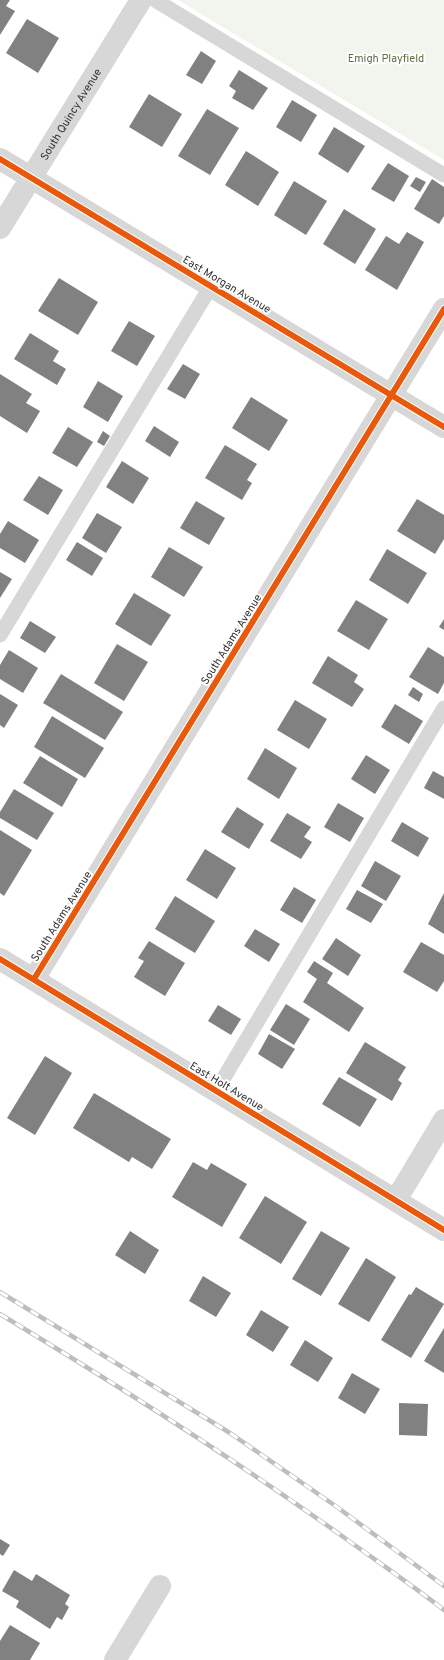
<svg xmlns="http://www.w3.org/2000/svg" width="444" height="1660" font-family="Overpass,sans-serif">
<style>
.green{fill:#f1f5ed}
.building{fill:#818181}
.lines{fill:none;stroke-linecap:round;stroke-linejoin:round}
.service{stroke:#d7d7d7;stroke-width:15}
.minor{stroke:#d7d7d7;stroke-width:22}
.rail-casing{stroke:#bebebe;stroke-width:4.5}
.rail{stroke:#fff;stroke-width:3;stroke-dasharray:9;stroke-linecap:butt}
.cycleway-casing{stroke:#fff;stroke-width:8}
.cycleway{stroke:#e8590c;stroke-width:6}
.labels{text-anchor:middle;stroke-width:4;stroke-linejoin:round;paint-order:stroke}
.park-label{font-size:11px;fill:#56703f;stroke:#fff}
.street-label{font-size:11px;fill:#333;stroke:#fff}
</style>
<rect width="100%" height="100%" fill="#fff"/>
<path class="green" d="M178,0H444V160Z"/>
<g class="building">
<path d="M0,0H10L6,6L15,11L0,35Z"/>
<path d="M27,19L59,38L38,73L6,53Z"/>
<path d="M201,51L216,61L202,84L186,75Z"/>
<path d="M239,70L268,88L253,110L232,98L236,91L229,86Z"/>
<path d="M149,94L182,114L162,147L129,127Z"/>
<path d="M292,100L317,115L301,142L276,127Z"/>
<path d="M207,109L239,128L210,175L178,156Z"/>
<path d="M334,127L365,146L348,173L318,154Z"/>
<path d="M246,151L279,172L258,206L225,185Z"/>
<path d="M388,163L409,176L394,202L371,189Z"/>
<path d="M416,177L426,182L420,192L410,186Z"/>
<path d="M432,179L444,187V216L439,224L414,209Z"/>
<path d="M294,181L327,201L306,235L274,215Z"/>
<path d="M344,209L376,229L355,264L323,244Z"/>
<path d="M407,232L424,242L397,290L365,270L386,236L399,244Z"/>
<path d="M59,278L98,302L78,335L38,311Z"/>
<path d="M129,321L155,336L137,366L111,351Z"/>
<path d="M30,333L59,351L53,361L66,369L57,385L14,359Z"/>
<path d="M183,364L200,374L185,399L167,389Z"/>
<path d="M0,374L32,394L26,403L40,411L27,433L0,416Z"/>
<path d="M98,381L123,396L108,422L83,407Z"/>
<path d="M251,397L288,420L269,451L232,428Z"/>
<path d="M154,426L179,442L170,457L145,441Z"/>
<path d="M68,427L93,442L77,467L52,453Z"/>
<path d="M103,431L110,436L104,446L97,442Z"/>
<path d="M225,445L257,464L247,480L252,483L242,500L205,478Z"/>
<path d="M122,461L149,478L133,504L106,487Z"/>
<path d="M39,476L63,490L48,515L23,500Z"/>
<path d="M417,499L444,515V539L435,554L397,531Z"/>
<path d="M196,501L225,518L209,545L180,528Z"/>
<path d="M97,513L122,527L106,553L82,538Z"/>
<path d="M8,521L39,540L25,563L0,548V534Z"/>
<path d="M77,542L103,558L92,576L66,560Z"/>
<path d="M169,547L203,567L184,597L151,577Z"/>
<path d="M387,549L427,573L408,604L369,580Z"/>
<path d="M0,572L12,579L0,598Z"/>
<path d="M134,593L171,615L151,646L115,624Z"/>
<path d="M356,600L388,619L369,650L337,631Z"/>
<path d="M444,619V630L439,627Z"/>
<path d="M30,621L56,637L45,653L20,638Z"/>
<path d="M117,644L148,662L124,701L94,683Z"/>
<path d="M428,647L444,657V683L438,694L409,677Z"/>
<path d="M9,650L38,668L23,693L0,679V665Z"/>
<path d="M328,656L358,675L354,682L364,689L352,707L312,683Z"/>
<path d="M61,674L123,712L105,740L43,703Z"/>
<path d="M413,687L423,694L419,702L408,695Z"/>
<path d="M0,694L18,705L4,728L0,725Z"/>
<path d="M295,700L327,719L309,749L277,730Z"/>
<path d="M395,704L423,721L409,744L381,727Z"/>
<path d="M52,716L104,748L85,778L34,747Z"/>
<path d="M265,748L297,768L279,799L247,779Z"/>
<path d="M366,755L390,770L375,794L351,779Z"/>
<path d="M40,756L78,779L62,807L23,783Z"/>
<path d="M433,771L444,777V799L424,788Z"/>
<path d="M14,789L54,813L37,840L0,818V812Z"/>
<path d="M338,803L364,818L350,842L324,827Z"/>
<path d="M237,807L264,824L249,849L221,832Z"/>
<path d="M287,813L311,827L304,837L312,842L301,859L270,841Z"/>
<path d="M402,822L429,838L418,857L391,841Z"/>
<path d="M0,830L32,850L4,896L0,893Z"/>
<path d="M205,849L236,868L217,899L186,880Z"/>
<path d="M375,861L401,876L386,901L361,886Z"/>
<path d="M294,887L316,900L302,923L280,910Z"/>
<path d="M357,890L383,904L371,923L346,909Z"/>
<path d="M444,893V934L428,924Z"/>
<path d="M175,896L215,921L195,953L155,929Z"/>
<path d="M255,929L280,944L269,962L244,946Z"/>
<path d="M336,938L361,955L348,976L322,959Z"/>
<path d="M149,941L185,963L165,996L134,977L144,961L138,958Z"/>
<path d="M421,942L444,955V981L437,992L403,972Z"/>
<path d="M314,961L333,973L327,983L364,1008L349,1032L303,1002L317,979L307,972Z"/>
<path d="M286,1004L310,1019L294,1045L270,1030Z"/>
<path d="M218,1005L241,1019L231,1035L208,1021Z"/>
<path d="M269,1034L295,1049L282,1069L258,1054Z"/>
<path d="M365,1042L406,1067L398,1080L402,1083L392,1101L346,1073Z"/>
<path d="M45,1056L72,1073L35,1135L7,1118Z"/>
<path d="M339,1077L377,1099L360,1127L322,1104Z"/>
<path d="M94,1093L171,1139L152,1169L132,1157L129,1162L73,1128Z"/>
<path d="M193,1162L207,1170L211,1163L247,1184L222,1227L172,1197Z"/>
<path d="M265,1196L307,1222L281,1264L239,1238Z"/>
<path d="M130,1231L159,1250L145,1274L115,1255Z"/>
<path d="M321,1231L350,1248L321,1296L292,1279Z"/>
<path d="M366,1258L396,1277L369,1322L338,1304Z"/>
<path d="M203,1276L231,1293L216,1317L189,1301Z"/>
<path d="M416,1287L444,1304L411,1358L381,1340L409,1294L411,1295Z"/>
<path d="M261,1310L289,1327L273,1352L246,1335Z"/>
<path d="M444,1328V1373L424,1361Z"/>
<path d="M305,1340L333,1358L318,1382L290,1365Z"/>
<path d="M352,1373L380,1389L365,1414L338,1398Z"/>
<path d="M399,1403L428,1404L427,1436L399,1435Z"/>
<path d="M0,1539L10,1545L3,1556L0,1554Z"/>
<path d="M14,1570L32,1581L36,1574L70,1595L65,1604L69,1607L62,1620L57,1617L50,1629L16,1607L19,1601L2,1591Z"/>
<path d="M10,1625L40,1643L30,1660H0V1641Z"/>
</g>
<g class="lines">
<g class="service">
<path d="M155,0L444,175"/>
<path d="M0,635L211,286"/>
<path d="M216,1091L444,708"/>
</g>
<g class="minor">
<path d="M0,159L444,427"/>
<path id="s1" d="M0,228L141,0"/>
<path d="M0,959L444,1230"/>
<path d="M34,979L444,309"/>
<path d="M396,1200L444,1120"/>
<path d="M115,1660L160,1586"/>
</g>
<g class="rail-casing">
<g id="rail">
<path d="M0,1292L230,1433L337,1507L444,1586"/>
<path d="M0,1314C119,1386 236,1460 349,1541C381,1564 413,1586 444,1610"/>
</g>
</g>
<use href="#rail" class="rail"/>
<g class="cycleway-casing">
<g id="cycleway">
<path d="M0,159L444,427"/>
<path d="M0,959L444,1230"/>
<path d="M34,979L444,309"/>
</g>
</g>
<use href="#cycleway" class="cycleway"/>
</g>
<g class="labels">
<g class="park-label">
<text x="386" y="62">Emigh Playfield</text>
</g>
<g class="street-label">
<text dy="4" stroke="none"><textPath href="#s1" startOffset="134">South Quincy Avenue</textPath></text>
<text transform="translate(227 284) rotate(31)" y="4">East Morgan Avenue</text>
<text transform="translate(231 639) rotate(-58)" y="4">South Adams Avenue</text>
<text transform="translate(61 916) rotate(-58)" y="4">South Adams Avenue</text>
<text transform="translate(227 1086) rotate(31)" y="4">East Holt Avenue</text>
</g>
</g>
</svg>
